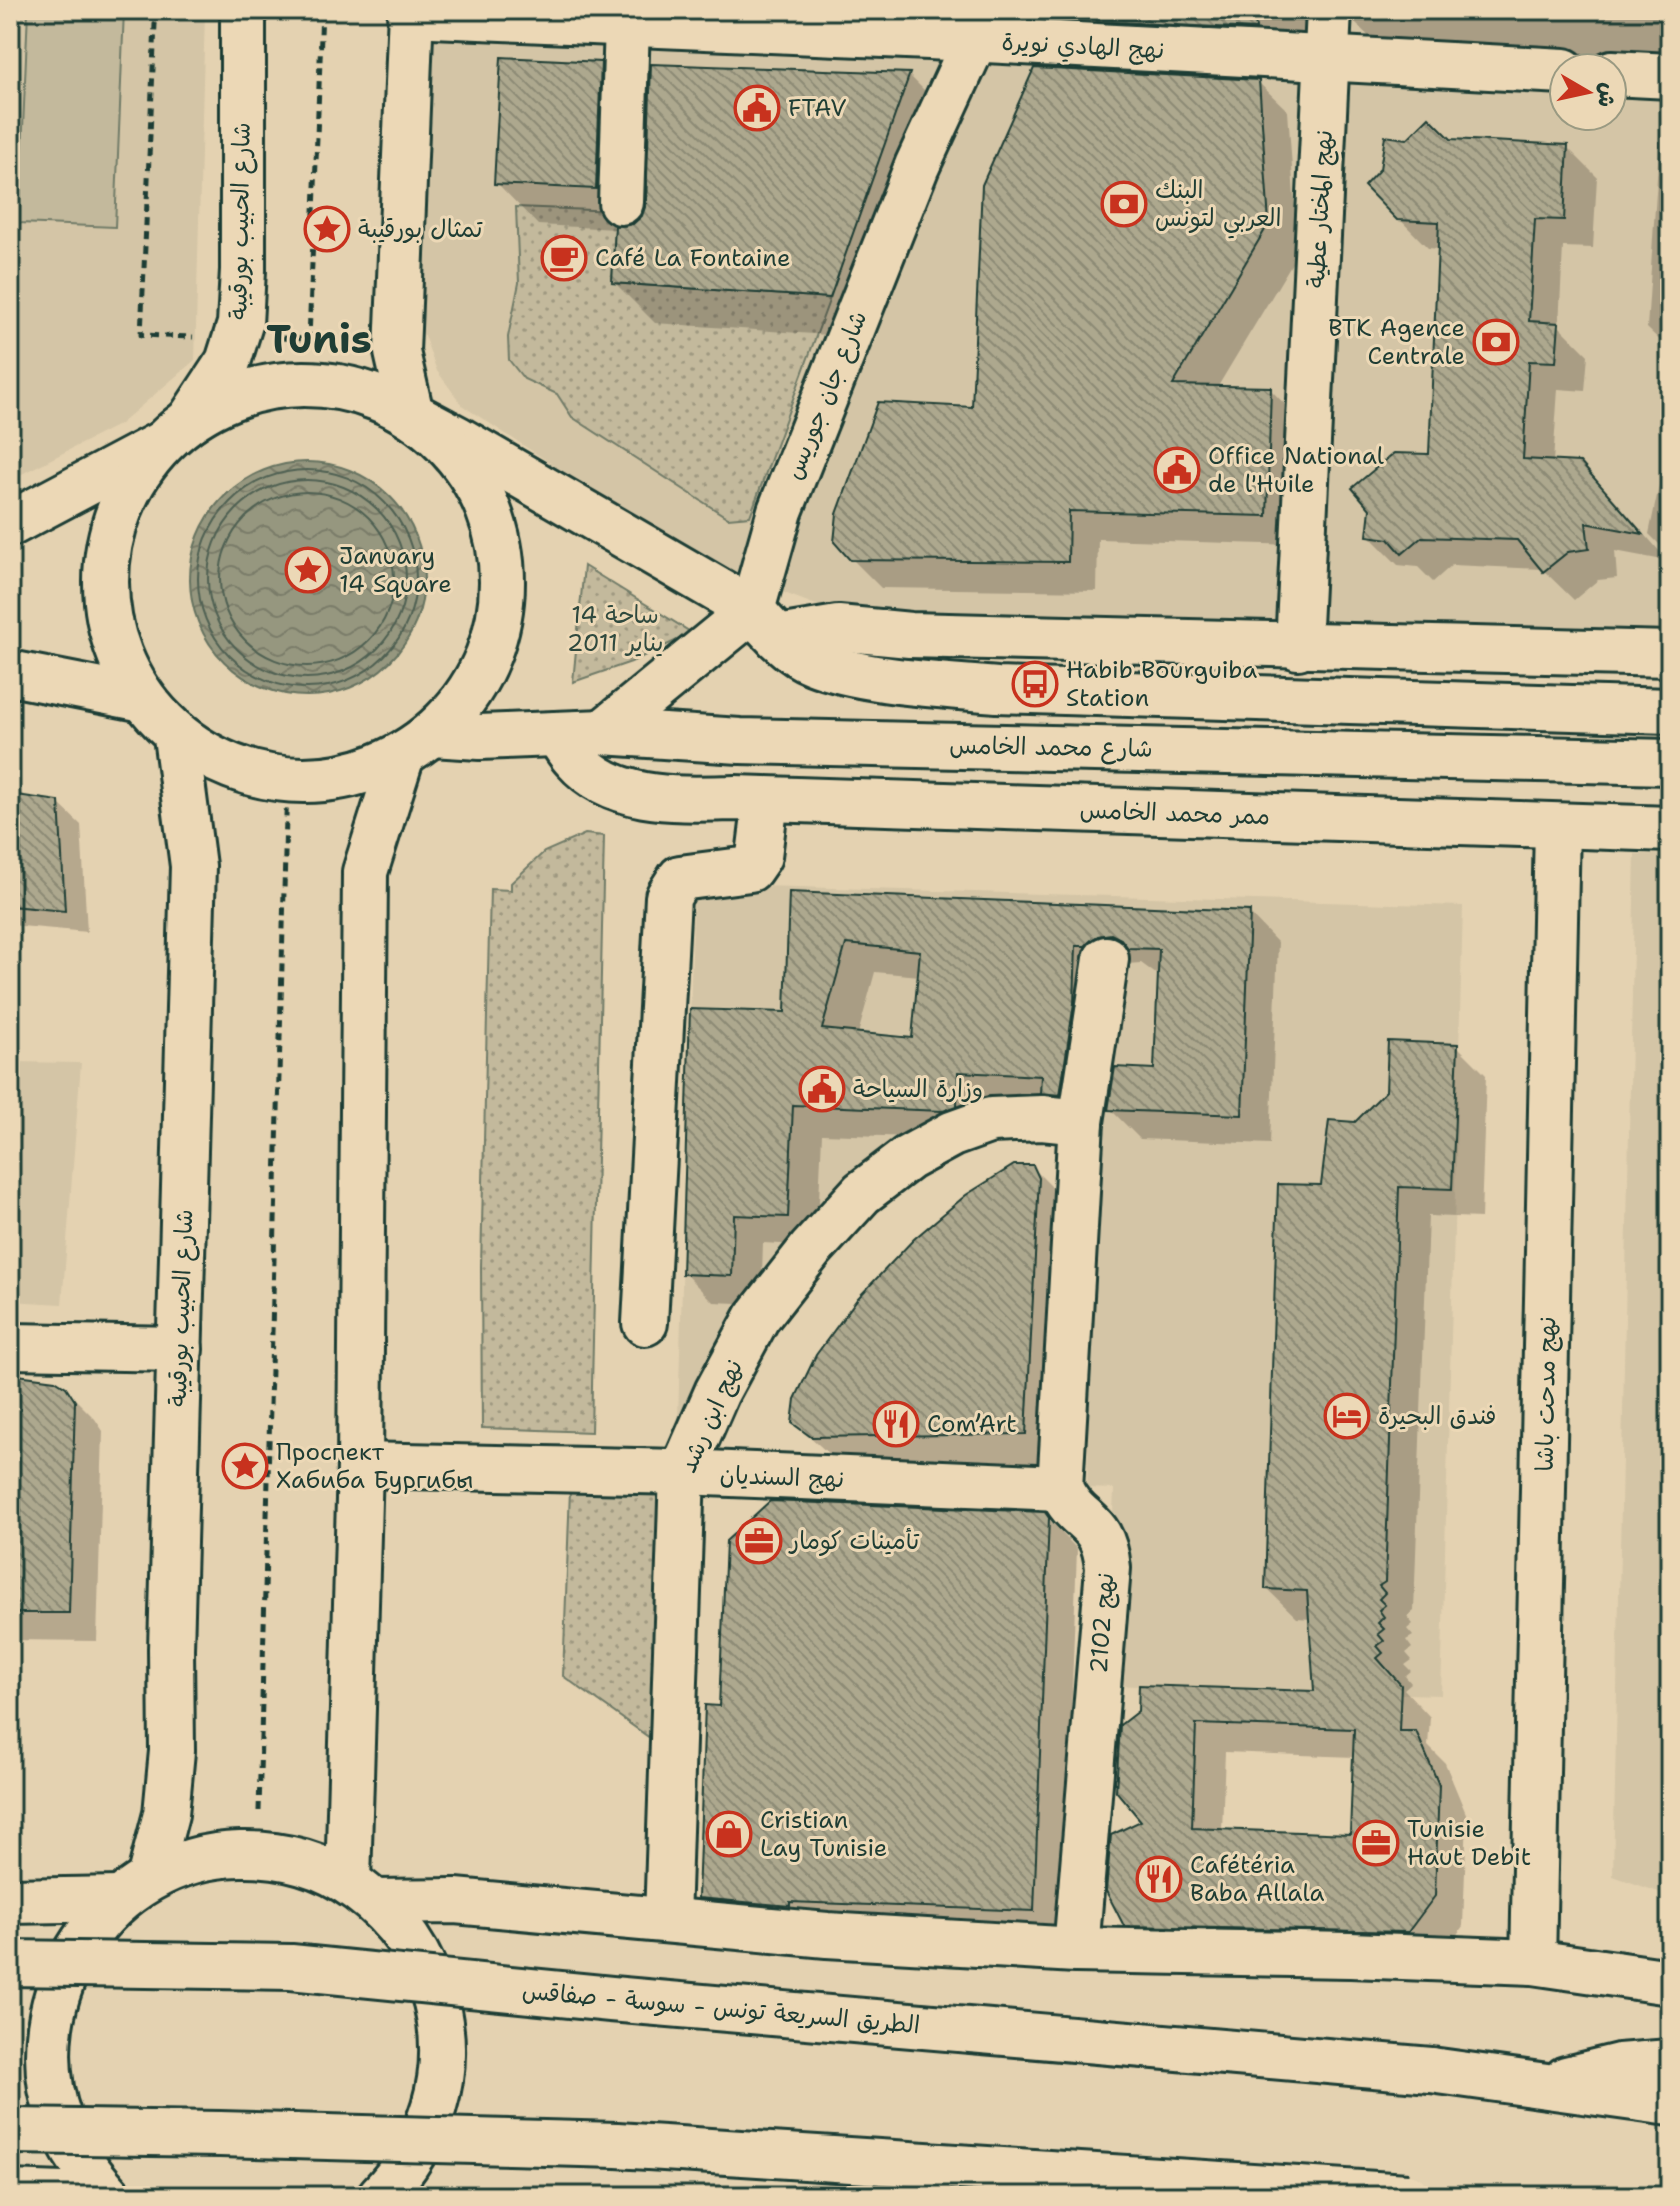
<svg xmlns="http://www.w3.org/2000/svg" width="1680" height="2206" font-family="'Shantell Sans','Playpen Sans Arabic',sans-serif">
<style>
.built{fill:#d4c5a6;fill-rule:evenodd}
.grass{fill:#c3b99c;stroke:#717b68;stroke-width:2}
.park{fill:url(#park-dots);stroke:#717b68;stroke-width:2}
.water{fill:url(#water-waves);stroke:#667361;stroke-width:2}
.shadow{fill:#0003;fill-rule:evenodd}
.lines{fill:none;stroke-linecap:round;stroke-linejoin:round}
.shore{stroke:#4f6152;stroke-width:2}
.building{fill:url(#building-back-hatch);stroke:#1f3d34;stroke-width:2;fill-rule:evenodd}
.minor-casing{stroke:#1f3d34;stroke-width:50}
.major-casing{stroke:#1f3d34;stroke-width:50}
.highway-casing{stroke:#1f3d34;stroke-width:50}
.path{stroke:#1f3d34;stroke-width:5;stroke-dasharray:8 6;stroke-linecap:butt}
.minor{stroke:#ecd8b6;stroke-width:44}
.major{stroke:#ecd8b6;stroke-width:44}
.highway{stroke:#ecd8b6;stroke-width:44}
.highway-bridge-casing{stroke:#1f3d34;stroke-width:50;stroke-linecap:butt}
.highway-bridge{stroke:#ecd8b6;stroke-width:44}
.labels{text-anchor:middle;stroke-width:6;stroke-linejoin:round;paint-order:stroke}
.street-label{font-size:24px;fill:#1f3d34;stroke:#ecd8b6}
.poi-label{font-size:24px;fill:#1f3d34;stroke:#ecd8b6;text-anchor:start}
.park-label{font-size:24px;fill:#2f493e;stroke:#ecd8b6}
.town-label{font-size:40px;font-weight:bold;fill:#1f3d34;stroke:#ecd8b6}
</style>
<defs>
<pattern id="park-dots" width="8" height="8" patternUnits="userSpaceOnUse" patternTransform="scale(2)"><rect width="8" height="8" fill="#c3b99c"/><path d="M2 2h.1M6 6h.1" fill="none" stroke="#9e9880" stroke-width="1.8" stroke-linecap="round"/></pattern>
<pattern id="water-waves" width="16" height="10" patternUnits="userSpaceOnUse" patternTransform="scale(2)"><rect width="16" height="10" fill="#96977f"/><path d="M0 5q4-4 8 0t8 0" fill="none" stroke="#7a7c69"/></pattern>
<pattern id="building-back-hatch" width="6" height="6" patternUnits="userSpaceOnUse" patternTransform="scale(2)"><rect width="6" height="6" fill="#ada88e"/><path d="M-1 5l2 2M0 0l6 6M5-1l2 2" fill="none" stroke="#8c8a75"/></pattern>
</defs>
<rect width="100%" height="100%" fill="#e4d2b1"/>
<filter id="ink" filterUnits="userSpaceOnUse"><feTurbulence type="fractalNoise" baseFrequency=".0125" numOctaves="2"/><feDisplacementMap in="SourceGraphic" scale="16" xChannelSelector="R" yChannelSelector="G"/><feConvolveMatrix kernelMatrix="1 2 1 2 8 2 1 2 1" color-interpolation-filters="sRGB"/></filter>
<g filter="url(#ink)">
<g class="built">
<path d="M10,10L205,13L195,360L120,424L10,480Z"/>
<path d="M432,10H1670V632L850,618L701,561L463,406L437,371L422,330ZM1564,68H1612V116H1564Z"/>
<path d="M1635,854L1670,855V1896L1613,1876Z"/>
<path d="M694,884L1463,906L1441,1695L1106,1685L1114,1489L1087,1488L1096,1110L927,1129L677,1453Z"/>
<path d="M10,1062L81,1063L62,1304L10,1301Z"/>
</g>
<path class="grass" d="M28,10H124L115,227L19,223Z"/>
<g class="park">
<path d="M516,207L616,211L612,283L830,298L750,516L728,518L572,417L557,394L524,379L509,360L508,337L519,283Z"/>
<path d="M584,566L692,633L631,662L573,682Z"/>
<path d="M585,834L604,836L591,1432L482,1428L481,1267L490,889L511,890V883L544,852Z"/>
<path d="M570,1490H676L664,1748L563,1676Z"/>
</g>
<circle class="water" cx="307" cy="579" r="117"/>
<g class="shadow">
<path d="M493,10H970L951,40Z"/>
<path d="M1094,10H1670V63L1383,50L1355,23L1354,12L1346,14L1330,36L1126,47L1099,20Z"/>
<path d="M600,64L641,105L637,223L909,75L950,116L870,338L655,323L614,282L617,229L538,225L497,183Z"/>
<path d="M1258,82L1288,111L1298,253L1217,388L1270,389L1299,419L1296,545L1098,539L1097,591L881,588L851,558L974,409Z"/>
<path d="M1670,101V350L1647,328L1662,102Z"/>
<path d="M1450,141L1567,147L1597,177L1593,248L1563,247L1559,326L1588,355L1585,391L1558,389L1553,462L1579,464L1609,493L1668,561L1615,551L1617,578L1598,580L1574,600L1542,569L1452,565L1433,582L1418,567L1398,565L1369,536L1430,456L1440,249L1428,248L1367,186Z"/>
<path d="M1662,471L1670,472V550L1664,549L1649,534Z"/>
<path d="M10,796L58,803L81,825L87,932L10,925Z"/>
<path d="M791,894L1249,913L1278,943L1270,1144L1140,1139L1110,1109L1156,1071L1160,977L1141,963L1127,964L1089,1123L973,1139L822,1134L817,1246L763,1243L761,1304L713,1302L684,1273L787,1014ZM875,972L920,976L914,1040L858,1034Z"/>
<path d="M1457,1046L1486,1075L1481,1218L1428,1216L1414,1611L1407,1617L1413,1624L1407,1629L1413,1636L1406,1640L1412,1648L1406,1653L1412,1660L1405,1665L1411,1671L1405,1676L1411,1683L1404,1689L1430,1717L1428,1746L1445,1763L1467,1816L1463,1926L1438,1961L1155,1955L1125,1925L1144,1821L1122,1726L1316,1693L1311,1619L1297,1618L1267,1589L1323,1187L1356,1124ZM1225,1752L1355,1757L1352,1837L1222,1831Z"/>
<path d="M1032,1167L1062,1197L1055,1462L842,1466L794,1422Z"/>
<path d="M10,1379L65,1389L95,1419L103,1431L97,1641L10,1640Z"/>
<path d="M1044,1514L1077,1549L1063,1940L730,1927L700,1897L721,1708Z"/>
</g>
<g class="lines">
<g class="shore">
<circle cx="307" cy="579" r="109"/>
<circle cx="307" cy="579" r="99"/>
<circle cx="307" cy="579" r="87"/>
</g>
</g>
<g class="building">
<path d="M1092,10H1254L1256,29L1097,21Z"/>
<path d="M501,57L601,62L596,189L494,184Z"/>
<path d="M651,64L910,73L830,298L612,283L615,226L633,224L642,216L646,204Z"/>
<path d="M1034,68L1259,80L1269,223L1173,385L1271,387L1267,516L1069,511L1068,562L850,560L834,542L837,514L878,402L972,407L982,185Z"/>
<path d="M1429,117L1451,139L1568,145L1564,220L1535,219L1529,321L1559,323L1556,362L1529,361L1523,459L1580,462L1643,534L1586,523L1589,549L1568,552L1543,572L1517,540L1422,537L1402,554L1389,539L1367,536L1370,509L1352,488L1394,453L1429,454L1439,222L1397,220L1364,186L1380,169L1385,136L1407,139Z"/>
<path d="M10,794L59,801L65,911L10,906Z"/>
<path d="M789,892L1250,911L1242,1115L1108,1110L1115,1067L1154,1069L1159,949L1128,948L1121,939L1111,934L1098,936L1085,946H1076L1074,1003L1060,1095L1040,1093L1041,1076L958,1072L957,1106L943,1111L793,1105L788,1217L734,1215L732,1276L682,1274L690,1009L785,1012ZM846,944L920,951L912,1038L822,1029Z"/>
<path d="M1388,1041L1458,1044L1452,1189L1399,1187L1385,1582L1379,1586L1385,1593L1379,1599L1385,1605L1379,1610L1384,1617L1378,1623L1384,1629L1378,1634L1384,1641L1377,1646L1383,1653L1377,1658L1401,1685L1399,1731H1416L1439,1785L1435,1896L1408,1932L1124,1926L1106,1891L1111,1835L1141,1821L1116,1791L1120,1725L1138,1711L1139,1685L1314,1691L1307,1591L1265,1589L1278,1184L1321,1185L1329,1120L1355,1122L1386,1091ZM1196,1724L1354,1729L1350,1834L1192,1828Z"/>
<path d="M1014,1165H1033L1039,1178L1026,1434L811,1437L792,1423L795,1399L816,1355L858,1298L914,1239L966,1195Z"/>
<path d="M10,1374L55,1380L66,1387L75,1401L69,1613H10Z"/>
<path d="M770,1501L1045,1512L1049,1518L1034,1911L790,1902V1906L698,1898L705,1705L719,1706L726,1541Z"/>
</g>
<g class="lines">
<g class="minor-casing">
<g id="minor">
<path d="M410,14L929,37L1564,71"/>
<path d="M1612,73L1670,76"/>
<path d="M621,202L627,25"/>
<path d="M10,524L161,444"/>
<path d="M778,638L838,628L910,635L1670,654"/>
<path d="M1298,647L1329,10"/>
<path d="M10,673L143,699"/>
<path d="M557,734C563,742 568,752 575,759C614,804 682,799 735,798L1670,829"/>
<path d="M645,1323L668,897L680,878L750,869L759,856L766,800"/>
<path d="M10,1346L180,1349"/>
<path d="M360,1465L682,1472L1060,1488"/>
<path d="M10,1901L120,1899"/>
<path d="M375,1902L455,1901L827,1935L1076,1950L1350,1955L1533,1962L1670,1982"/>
<path d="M667,1920L682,1472L717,1392L757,1318L811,1249L862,1193L908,1158L952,1134L991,1120L1042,1118L1081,1122"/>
<path d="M1076,1950L1108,1568C1103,1516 1078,1527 1060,1488L1081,1122L1106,959"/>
<path d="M1533,1962L1557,826"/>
<path d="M10,2193L88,2196"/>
</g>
</g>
<g class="major-casing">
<g id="major">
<path d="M411,10L397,352L411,414L458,439L752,610C769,629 789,653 813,662C863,682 943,685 997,690L1670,711"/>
<circle cx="304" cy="582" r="198"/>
<path d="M191,418L228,362L240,324L243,270V10"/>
<path d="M603,732L752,610L780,511L917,166L975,40L995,10"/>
<path d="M432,734L480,737L603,732L740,741L1670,762"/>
<path d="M149,1879L166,1814L172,1751L171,1649L193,866L176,736"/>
<path d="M348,1882L360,1465L365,872L402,755"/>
<path d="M109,2196C89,2173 70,2150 60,2121C14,1996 107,1857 240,1854C282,1853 325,1864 359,1890C397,1918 424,1956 436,2002C454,2075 431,2143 380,2196"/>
</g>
</g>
<g class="highway-casing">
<g id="highway">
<path d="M1431,2070L1670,2103"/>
<path d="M1566,2079L1619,2066L1670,2062"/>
</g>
</g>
<g class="path">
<path d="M162,10L155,24L141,335L193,337"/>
<path d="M279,338L309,339L322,10"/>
<path d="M259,1811L287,780"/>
</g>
<use href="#minor" class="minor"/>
<use href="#major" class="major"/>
<use href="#highway" class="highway"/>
<g class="highway-bridge-casing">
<g id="highway-bridge">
<path d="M10,1963L291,1967L611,1999L1431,2070"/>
<path d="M10,2131L220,2134L617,2145L1407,2196"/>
</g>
</g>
<use href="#highway-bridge" class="highway-bridge"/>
</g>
</g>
<defs>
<g id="civic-ring" transform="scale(2.3)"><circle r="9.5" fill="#ecd8b6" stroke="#c8321e" stroke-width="1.5"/><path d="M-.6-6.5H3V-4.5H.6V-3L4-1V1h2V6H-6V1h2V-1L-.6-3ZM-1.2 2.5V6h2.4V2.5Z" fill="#c8321e"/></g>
<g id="bank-ring" transform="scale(2.3)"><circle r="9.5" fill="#ecd8b6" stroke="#c8321e" stroke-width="1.5"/><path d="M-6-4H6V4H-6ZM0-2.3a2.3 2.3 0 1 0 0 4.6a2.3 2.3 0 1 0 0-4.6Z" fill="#c8321e"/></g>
<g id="sight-ring" transform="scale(2.3)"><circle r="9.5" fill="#ecd8b6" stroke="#c8321e" stroke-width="1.5"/><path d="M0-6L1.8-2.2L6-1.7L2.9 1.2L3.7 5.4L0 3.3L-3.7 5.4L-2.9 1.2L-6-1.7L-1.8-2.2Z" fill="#c8321e"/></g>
<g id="cafe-ring" transform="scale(2.3)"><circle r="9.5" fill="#ecd8b6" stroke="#c8321e" stroke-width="1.5"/><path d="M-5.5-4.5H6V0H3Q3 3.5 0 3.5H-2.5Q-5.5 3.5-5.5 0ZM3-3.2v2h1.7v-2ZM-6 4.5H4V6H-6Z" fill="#c8321e"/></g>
<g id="bus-ring" transform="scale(2.3)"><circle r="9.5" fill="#ecd8b6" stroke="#c8321e" stroke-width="1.5"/><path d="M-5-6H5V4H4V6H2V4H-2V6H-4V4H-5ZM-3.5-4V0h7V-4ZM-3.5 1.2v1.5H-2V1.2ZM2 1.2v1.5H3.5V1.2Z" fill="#c8321e"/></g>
<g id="hotel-ring" transform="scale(2.3)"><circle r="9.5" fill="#ecd8b6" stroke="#c8321e" stroke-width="1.5"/><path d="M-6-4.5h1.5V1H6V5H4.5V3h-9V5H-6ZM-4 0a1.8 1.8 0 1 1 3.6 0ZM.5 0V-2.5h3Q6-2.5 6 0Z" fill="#c8321e"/></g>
<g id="restaurant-ring" transform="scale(2.3)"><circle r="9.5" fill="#ecd8b6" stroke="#c8321e" stroke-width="1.5"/><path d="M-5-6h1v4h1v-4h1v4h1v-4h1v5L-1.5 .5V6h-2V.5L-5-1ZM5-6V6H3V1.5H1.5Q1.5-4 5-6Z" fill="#c8321e"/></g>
<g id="office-ring" transform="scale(2.3)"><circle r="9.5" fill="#ecd8b6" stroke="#c8321e" stroke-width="1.5"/><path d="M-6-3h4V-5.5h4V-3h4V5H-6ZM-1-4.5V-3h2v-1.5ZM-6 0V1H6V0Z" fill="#c8321e"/></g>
<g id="shop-ring" transform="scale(2.3)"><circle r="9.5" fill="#ecd8b6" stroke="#c8321e" stroke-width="1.5"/><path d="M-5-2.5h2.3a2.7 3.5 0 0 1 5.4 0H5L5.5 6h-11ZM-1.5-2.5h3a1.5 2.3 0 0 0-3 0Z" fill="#c8321e"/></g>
</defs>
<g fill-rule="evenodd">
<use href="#civic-ring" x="757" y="108"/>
<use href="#bank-ring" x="1124" y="204"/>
<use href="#sight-ring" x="327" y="229"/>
<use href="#cafe-ring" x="564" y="258"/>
<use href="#bank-ring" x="1496" y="342"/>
<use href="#civic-ring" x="1177" y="470"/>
<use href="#sight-ring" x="308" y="570"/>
<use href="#bus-ring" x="1035" y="684"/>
<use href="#civic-ring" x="822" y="1089"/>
<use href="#hotel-ring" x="1347" y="1416"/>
<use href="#restaurant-ring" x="896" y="1424"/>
<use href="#sight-ring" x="245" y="1466"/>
<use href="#office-ring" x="759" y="1541"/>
<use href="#shop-ring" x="729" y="1834"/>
<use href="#office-ring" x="1376" y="1843"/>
<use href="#restaurant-ring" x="1159" y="1879"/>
</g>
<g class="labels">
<g class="street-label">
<text transform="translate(1083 46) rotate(3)" y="8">نهج الهادي نويرة</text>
<text transform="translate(1320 209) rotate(-87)" y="8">نهج المختار عطية</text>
<text transform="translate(240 221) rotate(-89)" y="8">شارع الحبيب بورقيبة</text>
<text transform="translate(826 395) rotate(-68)" y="8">شارع جان جوريس</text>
<text transform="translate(1051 747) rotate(1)" y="8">شارع محمد الخامس</text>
<text transform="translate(1175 813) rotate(2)" y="8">ممر محمد الخامس</text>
<text transform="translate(181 1308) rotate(-88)" y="8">شارع الحبيب بورقيبة</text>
<text transform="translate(1546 1394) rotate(-89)" y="8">نهج مدحت باشا</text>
<text transform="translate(711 1416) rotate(-66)" y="8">نهج ابن رشد</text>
<text transform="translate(782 1477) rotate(2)" y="8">نهج السنديان</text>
<text transform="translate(1102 1623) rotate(-86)" y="8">نهج 2102</text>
<text transform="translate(721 2008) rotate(5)" y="8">الطريق السريعة تونس - سوسة - صفاقس</text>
</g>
<g class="poi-label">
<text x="788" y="116">FTAV</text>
<text x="1155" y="198">البنك<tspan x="1155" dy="28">العربي لتونس</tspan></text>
<text x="358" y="237">تمثال بورقيبة</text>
<text x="595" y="266">Café La Fontaine</text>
<text x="1465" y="336" text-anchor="end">BTK Agence<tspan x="1465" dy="28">Centrale</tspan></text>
<text x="1208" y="464">Office National<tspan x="1208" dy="28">de l'Huile</tspan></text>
<text x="339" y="564">January<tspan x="339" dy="28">14 Square</tspan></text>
<text x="1066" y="678">Habib Bourguiba<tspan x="1066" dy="28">Station</tspan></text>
<text x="853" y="1097">وزارة السياحة</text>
<text x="1378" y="1424">فندق البحيرة</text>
<text x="927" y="1432">Com’Art</text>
<text x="276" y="1460">Проспект<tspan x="276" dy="28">Хабиба Бургибы</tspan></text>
<text x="790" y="1549">تأمينات كومار</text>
<text x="760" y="1828">Cristian<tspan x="760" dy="28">Lay Tunisie</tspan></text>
<text x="1407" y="1837">Tunisie<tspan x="1407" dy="28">Haut Debit</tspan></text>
<text x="1190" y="1873">Cafétéria<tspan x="1190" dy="28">Baba Allala</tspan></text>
</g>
<g class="park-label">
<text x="615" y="623">ساحة 14<tspan x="615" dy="28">يناير 2011</tspan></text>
</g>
<g class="town-label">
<text x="319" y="353">Tunis</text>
</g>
</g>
<rect width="1680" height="2206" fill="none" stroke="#ecd8b6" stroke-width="40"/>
<rect x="20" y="20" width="1640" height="2166" fill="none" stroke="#1f3d34" stroke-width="3" filter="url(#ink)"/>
<g transform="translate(1588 92) rotate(99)"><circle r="38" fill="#ecd8b6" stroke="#9a9a82" stroke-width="2"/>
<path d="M0-6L14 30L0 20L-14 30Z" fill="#c8321e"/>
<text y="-12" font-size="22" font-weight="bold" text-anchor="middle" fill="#1f3d34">ش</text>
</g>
</svg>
